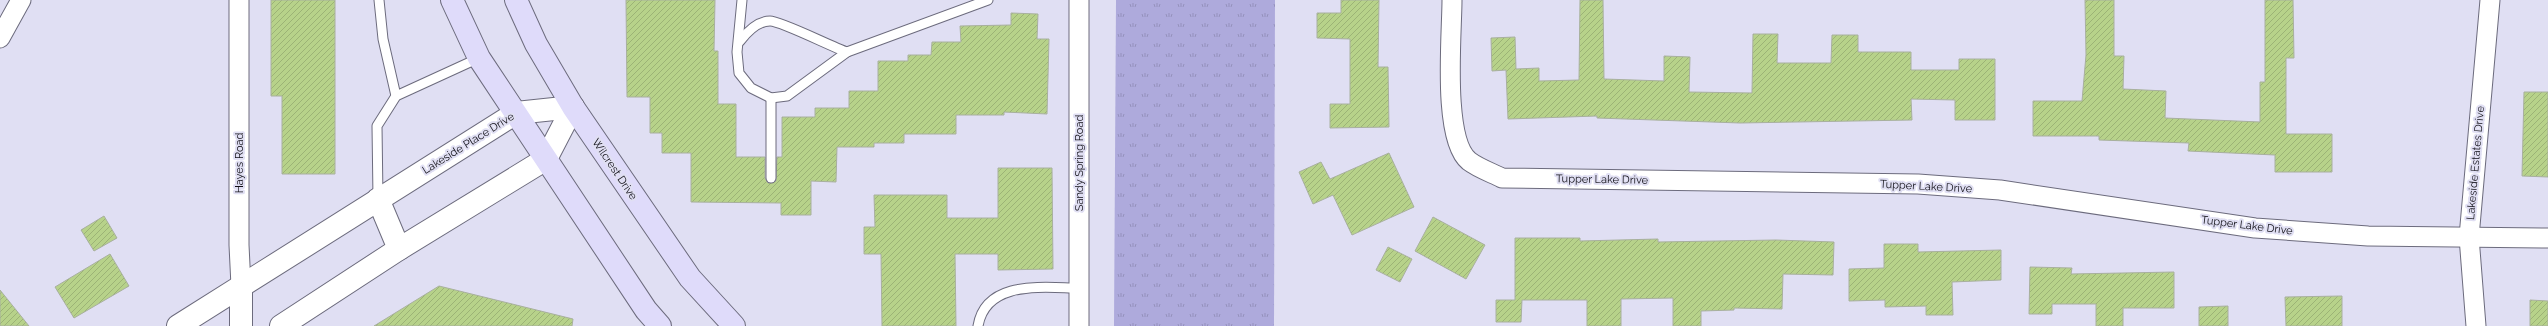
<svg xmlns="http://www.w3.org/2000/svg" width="2548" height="326" font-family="Raleway,sans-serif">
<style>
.grass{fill:url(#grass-tufts)}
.building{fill:url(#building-hatch);stroke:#a8b09e}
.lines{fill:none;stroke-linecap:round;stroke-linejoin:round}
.service-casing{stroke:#6c6b7d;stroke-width:11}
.minor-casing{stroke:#6c6b7d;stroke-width:21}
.tertiary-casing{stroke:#6c6b7d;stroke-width:24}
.secondary-casing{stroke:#6c6b7d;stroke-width:24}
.service{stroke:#fff;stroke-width:9}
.minor{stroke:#fff;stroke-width:19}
.tertiary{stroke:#fff;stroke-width:22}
.secondary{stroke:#dfdbfa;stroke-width:22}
.labels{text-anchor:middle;stroke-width:4;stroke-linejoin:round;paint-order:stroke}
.street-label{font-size:11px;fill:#0f0e15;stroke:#e0dff3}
</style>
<defs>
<pattern id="grass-tufts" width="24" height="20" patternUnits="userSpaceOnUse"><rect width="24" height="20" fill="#aeaadc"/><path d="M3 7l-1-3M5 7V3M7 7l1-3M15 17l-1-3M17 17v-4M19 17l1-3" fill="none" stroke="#9491bc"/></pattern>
<pattern id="building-hatch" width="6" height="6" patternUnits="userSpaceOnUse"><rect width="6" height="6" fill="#b7d28a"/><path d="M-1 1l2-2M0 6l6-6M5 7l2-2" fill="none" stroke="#9cb376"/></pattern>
</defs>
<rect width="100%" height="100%" fill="#e0dff3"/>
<path class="grass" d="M1116,0H1275L1274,326H1114Z"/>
<g class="building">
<path d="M271,0H335V174H282V96H271Z"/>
<path d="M626,0H715L714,51H718V104H736V157H765V178L768,183L776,181L777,157H782V117H815V108H849V91H878V61H908V55H931L932,42H961L960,26L1011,25V13L1038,14L1037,39H1049L1047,114L1004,112V115H956V134H904V143H874V147H837L836,182L811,181V215H781V203L691,202V153H662V133H650V97H627Z"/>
<path d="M1341,0H1379L1378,67H1388L1389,127L1330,128V104H1350V39L1317,38V13H1341Z"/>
<path d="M1580,0H1603L1604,79L1664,81V56L1690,57L1689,92L1752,93L1753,34H1778L1777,63H1831L1832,35H1858V52H1911V70H1959V59H1995V120H1955V100L1911,99L1912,120L1740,123L1597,118V116L1508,119L1506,70L1492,71L1491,38L1515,37L1516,69L1539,68V81L1579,80Z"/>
<path d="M2085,0H2114V56H2124L2123,89L2166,91L2165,118L2260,122V82H2265V0H2293L2294,58H2286V134H2332V172H2275V155L2188,151L2189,143L2099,140V136H2033V101H2082L2086,55Z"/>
<path d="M2524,92H2548V177L2522,176Z"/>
<path d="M1389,153L1414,207L1352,235L1333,195L1313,204L1299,172L1321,162L1330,179Z"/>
<path d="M998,168H1052L1053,269L998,270V254H955L956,326H882L881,254H864V227H875L874,195H947V218H998Z"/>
<path d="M104,216L117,238L94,251L81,230Z"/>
<path d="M1433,217L1485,245L1466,279L1415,251Z"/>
<path d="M1515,238H1580V241L1658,239V242L1776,240L1834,242L1833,275L1783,274L1782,309L1734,308V310L1701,311V326H1673V298L1621,299V326H1587V300H1522L1521,322H1496V300H1515Z"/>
<path d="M1884,244H1918V252L2001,250V280L1952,282L1953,315H1926V306L1885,307V300L1849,301V269L1884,268Z"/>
<path d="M1388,247L1412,259L1400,282L1376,270Z"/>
<path d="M110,254L129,286L74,318L55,287Z"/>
<path d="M2030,267L2072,268L2071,274L2174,272V308H2123V326H2096V304H2052V314H2029Z"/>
<path d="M439,286L573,319L572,326H374Z"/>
<path d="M0,290L29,326H0Z"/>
<path d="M2342,296V326H2286L2285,297Z"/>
<path d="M2530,300L2548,301V326H2530Z"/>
<path d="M2228,306V326H2199V307Z"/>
</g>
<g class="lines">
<g class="service-casing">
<g id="service">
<path d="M379,0L383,39L396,96"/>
<path d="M742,0L737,52L739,73L751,88L771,98L787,96L847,52L988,0"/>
<path d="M740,41C747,32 757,21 770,21C781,21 832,47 847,52"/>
<path d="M771,178V98"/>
<path d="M378,198L377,126L396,96L479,58"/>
<path d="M978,326C986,279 1045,288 1079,288"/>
</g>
</g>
<g class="minor-casing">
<g id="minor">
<path d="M239,0V245L241,286"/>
<path d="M1079,0V326"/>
<path d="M1452,0C1452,34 1442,139 1469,161C1478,168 1492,173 1502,178L1918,184L2000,190L2255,228L2368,236L2548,238"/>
<path d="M0,38L21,0"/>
<path d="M2476,326L2469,237L2490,0"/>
</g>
</g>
<g class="tertiary-casing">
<g id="tertiary">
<path d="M378,199L399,249"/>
<path d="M178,326L516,113L573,107"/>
<path d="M241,326V286"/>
<path d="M281,326L399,249L546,159L573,107"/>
</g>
</g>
<g class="secondary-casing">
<g id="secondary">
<path d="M452,0L479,58L646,310L660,326"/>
<path d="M516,0L536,44L573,107L690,278L734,326"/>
</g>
</g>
<use href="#service" class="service"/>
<use href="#minor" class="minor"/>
<use href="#tertiary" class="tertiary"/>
<use href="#secondary" class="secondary"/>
</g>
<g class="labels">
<g class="street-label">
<text transform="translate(468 143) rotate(-32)" y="4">Lakeside Place Drive</text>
<text transform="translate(239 163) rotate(-90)" y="4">Hayes Road</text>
<text transform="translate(1079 163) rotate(-90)" y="4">Sandy Spring Road</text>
<text transform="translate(2475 163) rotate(-85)" y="4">Lakeside Estates Drive</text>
<text transform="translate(615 169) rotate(56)" y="4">Wilcrest Drive</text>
<text transform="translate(1602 179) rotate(1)" y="4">Tupper Lake Drive</text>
<text transform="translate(1926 186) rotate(3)" y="4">Tupper Lake Drive</text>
<text transform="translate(2247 225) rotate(7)" y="4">Tupper Lake Drive</text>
</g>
</g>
</svg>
